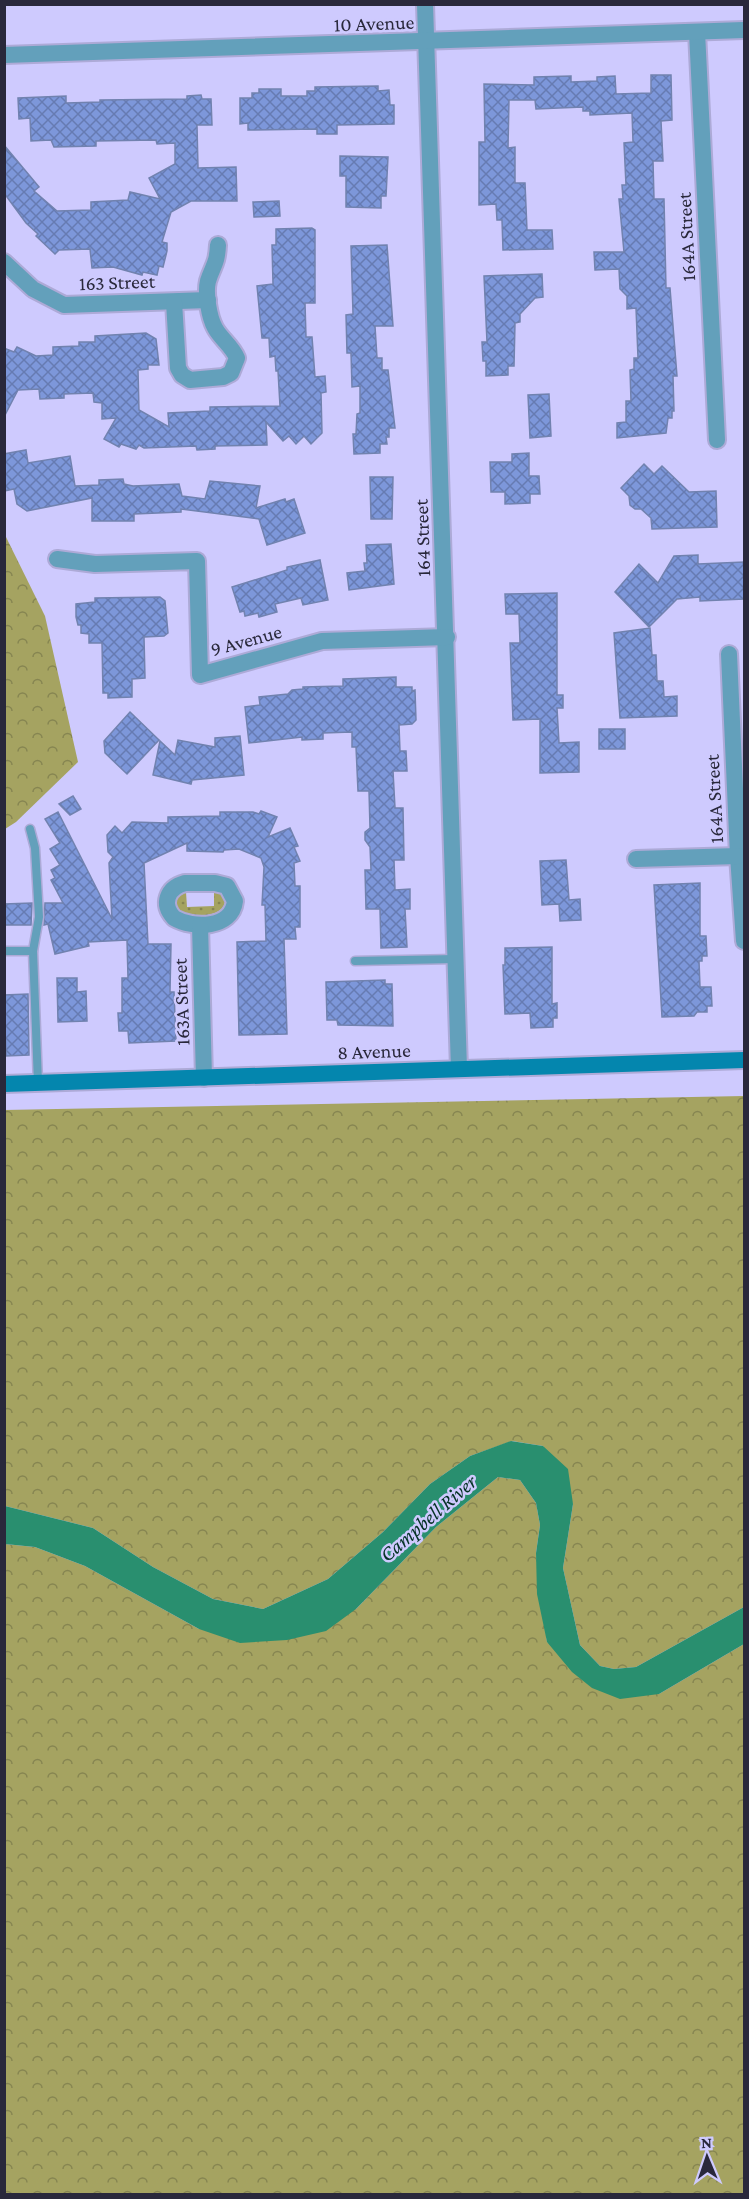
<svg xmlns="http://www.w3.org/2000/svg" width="749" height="2199" font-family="'Crimson Pro',serif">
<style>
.forest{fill:url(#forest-crowns)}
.garden{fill:url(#garden-dots)}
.water{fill:#298f6f}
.building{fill:url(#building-cross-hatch);stroke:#7182af;stroke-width:1.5}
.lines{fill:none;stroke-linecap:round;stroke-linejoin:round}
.service-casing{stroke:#adaad7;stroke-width:11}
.minor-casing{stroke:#adaad7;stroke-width:20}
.tertiary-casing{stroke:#adaad7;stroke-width:20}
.secondary-casing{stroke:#adaad7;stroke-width:20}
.service{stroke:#63a0bb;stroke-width:8}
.minor{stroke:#63a0bb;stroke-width:16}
.tertiary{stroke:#63a0bb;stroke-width:16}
.secondary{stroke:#0486ae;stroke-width:16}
.labels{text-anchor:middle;stroke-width:5;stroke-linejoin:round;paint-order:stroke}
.street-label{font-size:20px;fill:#29283b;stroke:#cecafe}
.water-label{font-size:21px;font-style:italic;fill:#043224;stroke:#cecafe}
</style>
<defs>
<pattern id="forest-crowns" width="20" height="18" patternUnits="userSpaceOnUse" patternTransform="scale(1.5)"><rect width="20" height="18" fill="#a5a361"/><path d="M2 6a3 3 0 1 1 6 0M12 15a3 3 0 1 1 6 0" fill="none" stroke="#868551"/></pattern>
<pattern id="garden-dots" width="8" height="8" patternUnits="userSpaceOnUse" patternTransform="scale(1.5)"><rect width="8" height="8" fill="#a5a361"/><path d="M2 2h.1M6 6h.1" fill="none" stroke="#868551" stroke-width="1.8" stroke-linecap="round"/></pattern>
<pattern id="building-cross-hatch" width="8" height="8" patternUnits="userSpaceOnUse" patternTransform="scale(1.5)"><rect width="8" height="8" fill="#7d97da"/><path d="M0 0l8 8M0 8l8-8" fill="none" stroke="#667bb2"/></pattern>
</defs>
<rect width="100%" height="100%" fill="#cecafe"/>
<g class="forest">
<path d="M5,535L45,616L78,762L16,822L5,829Z"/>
<path d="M744,1096V1607L636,1667L614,1669L600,1666L580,1645L563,1568L573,1504L543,1446L512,1441L470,1456L430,1484L383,1532L328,1579L263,1609L213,1599L153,1567L93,1528L5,1506L4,1110Z"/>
<path d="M498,1477L520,1480L536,1503L540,1525L536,1553L547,1642L659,1694L744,1644V2194H5V1544L35,1547L85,1566L199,1629L356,1609L436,1527Z"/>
</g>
<path class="garden" d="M214,891L224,895C232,919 189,919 177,909L176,898L186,892L187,907L214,906Z"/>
<path class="water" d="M511,1441L543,1446L568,1469L573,1504L563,1568L580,1645L600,1666L614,1669L636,1667L744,1607V1644L659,1694L620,1699L592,1688L572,1672L547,1642L537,1594L536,1553L540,1525L536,1503L520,1480L498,1477L436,1527L356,1609L326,1631L287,1640L240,1643L199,1629L85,1566L35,1547L5,1544V1506L93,1528L153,1567L213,1599L263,1609L328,1579L383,1532L430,1484L470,1456Z"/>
<g class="building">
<path d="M651,75H671L672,120L661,121L663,161H653L654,199H664L666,288H670L677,376H673L674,411H672V418H668L666,433L617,438V423L626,422V401H631L630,370L634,369V358H638L636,308L627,309V296L620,289L619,269L595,270L594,252H624L619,199H623L622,185H626L624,143L633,142L632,113L590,115V111H583V107L536,109L535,100H509L508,148L515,147V183H525L527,230H552L553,249L503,250L502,220H497L496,204L479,205V142H485L484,84L534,85V77L571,76V82L597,81V77L615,76L616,94L651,93Z"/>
<path d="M378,86V91L389,90L390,105H394V124L337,125V134H317V129L248,130V123L240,124V98H252V93H259V89H281V96H307V91H315V87Z"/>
<path d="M201,95L202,99H211L212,125H197L198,168L236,167L237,201H191L171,212L162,242L167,243V251L163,267L159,266L157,275L143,272L142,275L113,267L92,268L90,249L59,250L55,254L36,236L38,234L26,223L4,193V145L39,187L34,191L57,211L91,210V202L128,200L130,192L160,199L149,178L175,164V143L157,144L156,140L96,141V146L54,147L51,140L31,141L30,118L19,119L18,98L66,96V103L100,102V100L187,99V96Z"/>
<path d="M340,156L388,157L386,196H381V208L346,207V176H340Z"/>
<path d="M279,201L280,216L254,217L253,202Z"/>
<path d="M312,228L315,230V303H305L306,337H312L315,377L325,376L326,392L321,393L322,433L311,444L304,436L296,444L289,436L283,441L266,422L267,445L215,446V449L197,450L196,446L144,448L139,445L136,449L121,444L119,447L104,439L116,418L102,419V403L94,402L93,393L64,394V398L40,399L39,389L18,390L4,417V348L14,352L17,347L36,356L53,355V347L79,346V342H95V336L146,333L156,339L159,365H148V369L138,370L139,410L169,427L168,413L210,411V407L280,406L278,371H276L275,356L270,357L269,338H262L257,286L273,284L272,245H276V229Z"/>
<path d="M387,245L393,326H375L377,358H382V370H388L395,428H389V437H386L387,444H380V453L354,454L353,434H356L357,414L360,413V386L352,387L351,353H347L346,315L353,314L351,246Z"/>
<path d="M542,274L543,297L535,298L520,314V322L515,323L514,366H508V375L486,376V361H483L482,342H487L484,276Z"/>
<path d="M549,394L551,436L530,438L528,395Z"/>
<path d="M26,450L28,463L70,456L75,486L99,485V480L123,479L124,484L133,486L179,484L182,496L205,499L210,481L260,486L256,508L285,499L286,502L294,499L305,533L267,545L259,519L181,509V512L134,514V521H92V498L27,511L17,504L14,489L4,491V454Z"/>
<path d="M529,453V476H539L540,494H530V503L505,504V492H491L490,462H512V454Z"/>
<path d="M644,464L654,474L662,466L689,492L716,491L717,527L652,529L651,518L641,509H635L630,505L629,496L621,488Z"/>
<path d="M370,477H393L392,519H371Z"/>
<path d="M391,544L394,584L349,590L347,573L365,571L364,563H367L366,545Z"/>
<path d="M698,555V564L744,562V599L700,601V597L677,599L649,627L615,592L639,564L658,583L674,556Z"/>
<path d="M320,560L328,600L303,605L301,598L275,604L277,612L259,617L258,613L245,616L244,611L240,612L232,587L287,570V567Z"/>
<path d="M557,593V695H563V708H557L559,743L579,742V772L540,773V719L513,720L510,643H520L519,614H506L505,594Z"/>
<path d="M160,597L165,601L168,633L164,636L144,637L145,678L132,679V697L108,698V693H103L102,643H89V634L81,633V625H78L76,617V604L95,602V598Z"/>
<path d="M650,628L652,655H656L657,681H663L664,697L677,696V716L620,718L614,633Z"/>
<path d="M396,677V687H412V691L415,690L416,720L412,724L399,725L400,751H406L407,771H393L395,808H403L404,860H394L395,890L410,889V909H405L407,947L381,948L380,909H366L365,870H371L370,847L365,840V832L370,828L369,791H358L356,747H352V732L323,733V739L302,740V737L249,743L245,707L260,705L259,697L288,694L292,690L303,689V687L343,686V679Z"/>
<path d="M130,712L159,740L127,774L105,753L104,741Z"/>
<rect x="599" y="729" width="26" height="20"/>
<path d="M240,736L244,775L192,780L191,784L153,775L160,741L175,755L178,740L215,747V738Z"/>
<path d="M73,796L81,809L70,815L59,804Z"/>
<path d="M261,811L277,817L268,837L290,828L298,846L294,847L300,861L294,863L295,886H300V927H295L296,939H284L287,1034L239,1035L237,942L266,941L265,905H262L264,867L261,858L239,849L224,850L223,852L187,851V843L144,863L148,944H171L170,992H174L176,1041L129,1043L128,1031H119L118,1013H122V978H128L127,940L88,942L89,946L55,954L48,924L44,925L45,903H63L51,880L55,878L51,870L60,865L50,849L60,843L45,819L58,812L112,919L109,863L113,857L108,852L107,835L115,826L122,833L132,822L168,823V817L220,816V812H253L259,814Z"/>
<path d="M566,860L569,900L580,899L581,920L560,921L559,904L542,905L540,861Z"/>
<path d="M700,883V936H706L707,956H702V961H699L700,987H711L712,1006H707V1012H697L694,1016L662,1017L654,885Z"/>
<path d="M32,903L31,925H4V904Z"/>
<path d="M552,947V1004L557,1003V1018H553V1027L531,1028L530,1013L505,1014L503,965H505V948Z"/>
<path d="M57,978H77V992L86,991L87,1021L58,1022Z"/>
<path d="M385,980V984H392L393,1026L338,1025L337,1020H327L326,982Z"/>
<path d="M28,994L29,1055L6,1056L4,995Z"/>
</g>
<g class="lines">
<g class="service-casing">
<g id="service">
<path d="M30,829L35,848L39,917L33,951L38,1083"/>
<path d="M4,951H33"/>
<path d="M355,961L455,959"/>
</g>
</g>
<g class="minor-casing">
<g id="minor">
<path d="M425,4L459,1069"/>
<path d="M697,32L717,440"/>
<path d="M4,262L33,289L64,305L208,300"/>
<path d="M174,302L178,368L182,375L190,380L223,377L231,373L237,358C232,346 221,339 215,328C209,317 205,293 208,281C213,265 217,265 218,245"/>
<path d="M57,559L95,564L197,561L200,675L322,641L447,637"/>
<path d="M729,654L738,856L744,941"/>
<path d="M636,859L738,856"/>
<path d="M185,883H215L227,886L235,901C232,929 193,929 174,918C161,904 167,888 185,883Z"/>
<path d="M200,925L204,1078"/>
</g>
</g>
<g class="tertiary-casing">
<path id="tertiary" d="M4,55L744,30"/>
</g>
<g class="secondary-casing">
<path id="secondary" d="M4,1084L744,1060"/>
</g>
<use href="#service" class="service"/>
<use href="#minor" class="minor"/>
<use href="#tertiary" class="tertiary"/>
<use href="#secondary" class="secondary"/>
</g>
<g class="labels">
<g class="street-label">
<text transform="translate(374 23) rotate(-2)" y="7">10 Avenue</text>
<text transform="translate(686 237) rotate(-93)" y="7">164A Street</text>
<text transform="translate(117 282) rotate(-2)" y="7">163 Street</text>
<text transform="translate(422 538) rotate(-92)" y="7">164 Street</text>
<text transform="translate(246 640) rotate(-15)" y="7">9 Avenue</text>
<text transform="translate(714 799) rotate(-93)" y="7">164A Street</text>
<text transform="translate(181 1002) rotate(-92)" y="7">163A Street</text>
<text transform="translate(374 1051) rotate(-2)" y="7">8 Avenue</text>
</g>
<g class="water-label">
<text transform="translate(428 1518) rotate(-41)" y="7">Campbell River</text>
</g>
</g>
<rect width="749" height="2199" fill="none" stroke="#29283b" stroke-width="12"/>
<g transform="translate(707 2157) rotate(358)" stroke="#cecafe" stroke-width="4.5" paint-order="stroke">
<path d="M0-4.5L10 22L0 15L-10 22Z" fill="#29283b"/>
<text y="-9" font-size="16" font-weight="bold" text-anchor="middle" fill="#29283b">N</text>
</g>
</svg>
